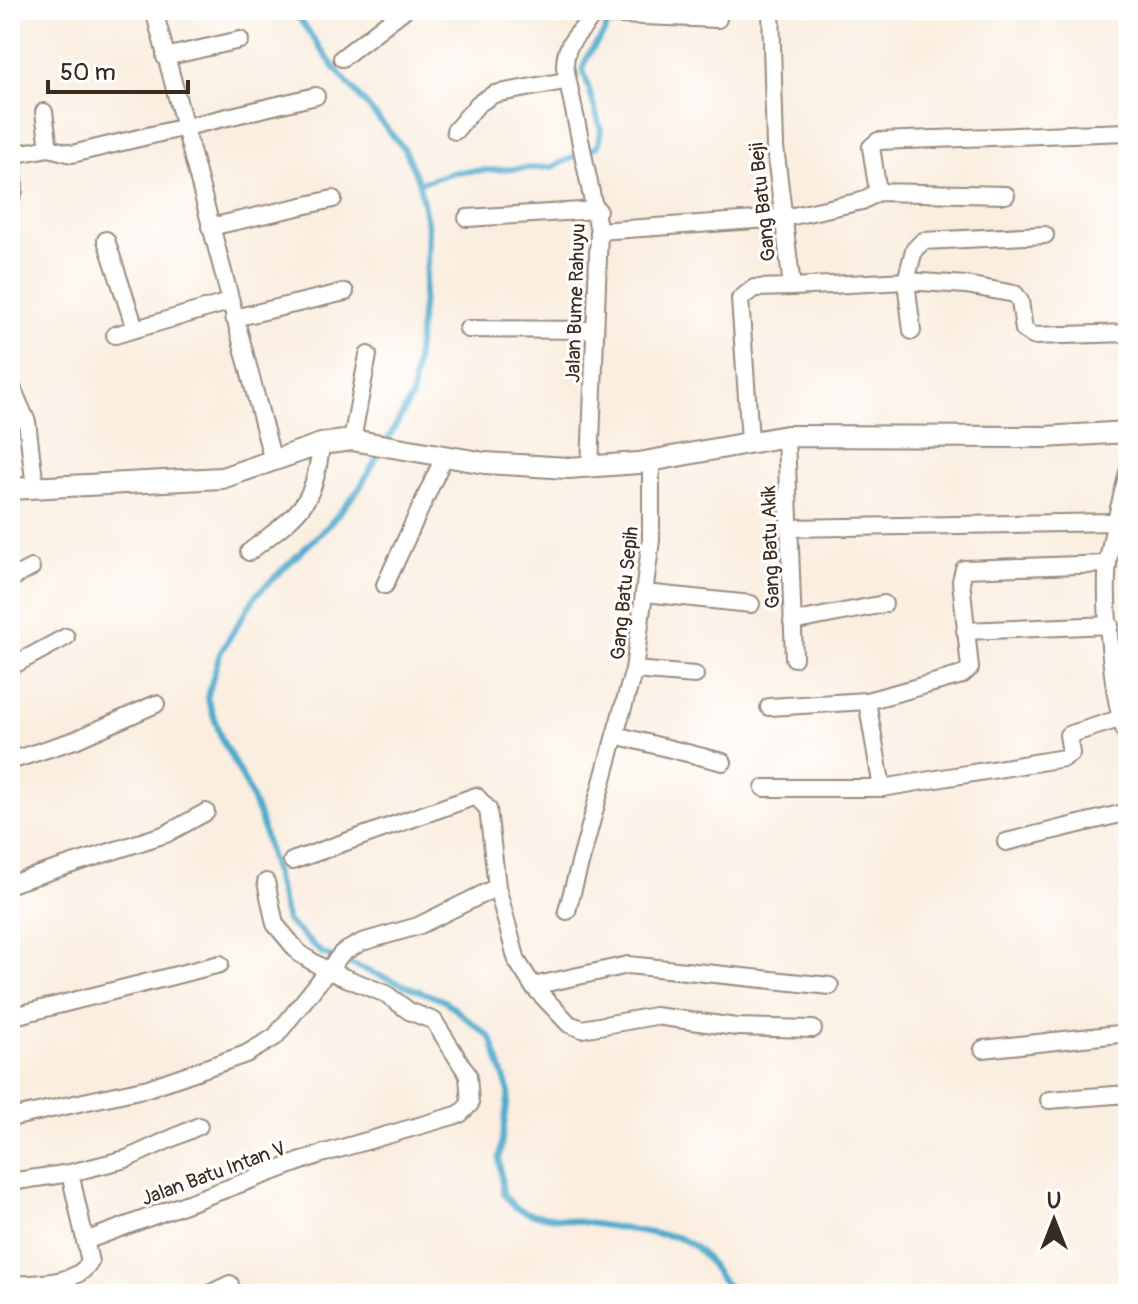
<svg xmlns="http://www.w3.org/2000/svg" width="1138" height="1304" font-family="Pangolin,sans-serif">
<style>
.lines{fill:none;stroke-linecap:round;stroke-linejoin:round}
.stream{stroke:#4eaacc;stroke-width:6}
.minor-casing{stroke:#9a8c7f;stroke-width:20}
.tertiary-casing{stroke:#9a8c7f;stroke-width:24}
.minor{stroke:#fff;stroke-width:16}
.tertiary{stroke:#fff;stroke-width:20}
.labels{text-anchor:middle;stroke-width:6;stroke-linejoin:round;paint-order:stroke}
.street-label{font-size:20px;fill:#3b2a1e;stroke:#fff}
</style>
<rect width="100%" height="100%" fill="#fff"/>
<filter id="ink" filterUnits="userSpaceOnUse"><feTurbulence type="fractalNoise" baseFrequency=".0125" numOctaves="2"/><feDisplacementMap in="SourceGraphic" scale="16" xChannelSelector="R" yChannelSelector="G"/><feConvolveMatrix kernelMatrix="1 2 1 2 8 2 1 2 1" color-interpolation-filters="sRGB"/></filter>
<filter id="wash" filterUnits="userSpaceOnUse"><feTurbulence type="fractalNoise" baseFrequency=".006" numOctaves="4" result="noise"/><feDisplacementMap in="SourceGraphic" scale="32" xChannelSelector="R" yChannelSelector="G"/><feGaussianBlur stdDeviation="1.8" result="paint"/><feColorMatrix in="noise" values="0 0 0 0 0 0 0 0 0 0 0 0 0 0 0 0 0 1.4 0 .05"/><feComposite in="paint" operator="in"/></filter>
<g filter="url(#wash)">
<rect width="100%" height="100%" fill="#faeee0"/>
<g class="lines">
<g class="stream">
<path d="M293,10L334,67L405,150L419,183L428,227L427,263L412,397L359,489L329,525L256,595L220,653L207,698L222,740L247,786L261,821L287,921L322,953L445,1001L491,1038L509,1092L499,1159L503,1193L514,1207L531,1214L677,1237C713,1252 711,1276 737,1294"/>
<path d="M419,183L455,172L552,167L598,146L601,130L583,69C586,49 608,37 609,18"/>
</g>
</g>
</g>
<g filter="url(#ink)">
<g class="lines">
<g class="minor-casing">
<g id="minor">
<path d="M154,10L273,461"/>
<path d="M594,14L718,19"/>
<path d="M165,57L240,40"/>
<path d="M342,58L404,10"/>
<path d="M455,131L478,104L494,94L565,81"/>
<path d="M49,148L72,154L316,96"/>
<path d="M878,192L871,147L878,141L1128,132"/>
<path d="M10,200L14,191L13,158L17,154L49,148L44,112"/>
<path d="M467,218L598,210"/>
<path d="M210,227L333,199"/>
<path d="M599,231L784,218L862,201L878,192L1006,195"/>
<path d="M106,240L135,328"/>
<path d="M792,287L906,281L914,250L923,241L1045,235"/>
<path d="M234,318L345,292"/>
<path d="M468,329L594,330"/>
<path d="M912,331L906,281L966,285L1015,294L1020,301L1024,330L1033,336L1128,333"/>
<path d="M115,335L229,302"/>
<path d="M10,383L27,422L35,487"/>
<path d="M786,436L794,658"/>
<path d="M352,440L368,355"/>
<path d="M750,440L740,299L754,288L792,287L775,147L771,10"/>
<path d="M651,461V540L634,670L695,675"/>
<path d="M590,468L599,231L565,67C565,36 585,33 595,10"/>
<path d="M1128,472C1121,502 1112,532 1108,562C1104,599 1112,706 1128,738"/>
<path d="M790,528L1116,522"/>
<path d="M249,552C297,514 315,508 321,444"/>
<path d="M10,579L31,568"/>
<path d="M385,585L445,455"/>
<path d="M645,593L751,604"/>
<path d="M792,622L884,604"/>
<path d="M965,631L1110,625"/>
<path d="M10,667L66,637"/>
<path d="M634,670L615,735L723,762"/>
<path d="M769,707L867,701"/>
<path d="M10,761L75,740L156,704"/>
<path d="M764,788H882L867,701L962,675L970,668L961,581L964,569L1108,564"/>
<path d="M882,788L1064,758L1071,753L1068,735L1119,719"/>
<path d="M1006,842L1128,812"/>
<path d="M292,861L476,796L488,809L497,887L517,961L533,986L569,1024L582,1029L655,1016L736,1027L813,1029"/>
<path d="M10,884L166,834L206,812"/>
<path d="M567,911L615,735"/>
<path d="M533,986L628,965L830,986"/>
<path d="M10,1017L220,964"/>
<path d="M983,1049L1128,1033"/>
<path d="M1049,1100L1128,1094"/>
<path d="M10,1118L148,1088L246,1054L275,1037L342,953L362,942L418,926L497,887"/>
<path d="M70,1173L126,1159L199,1126"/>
<path d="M10,1182L70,1173L90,1262C76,1286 34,1283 10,1285"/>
<path d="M85,1241L318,1155L460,1114L470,1104L468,1075L434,1021L409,1011L386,994L326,970L300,954L275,924L266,882"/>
<path d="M209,1294L230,1284"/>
</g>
</g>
<g class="tertiary-casing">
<path id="tertiary" d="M10,489L222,478L321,444L352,440L485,463L568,468L639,463L786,436L1045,437L1128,432"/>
</g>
<use href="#minor" class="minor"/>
<use href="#tertiary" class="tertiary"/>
</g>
</g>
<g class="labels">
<g class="street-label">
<text transform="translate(762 202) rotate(-96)" y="7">Gang Batu Beji</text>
<text transform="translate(575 303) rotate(-88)" y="7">Jalan Bume Rahuyu</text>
<text transform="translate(770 547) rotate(-92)" y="7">Gang Batu Akik</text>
<text transform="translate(624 593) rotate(-84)" y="7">Gang Batu Sepih</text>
<text transform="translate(213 1173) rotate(-20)" y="7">Jalan Batu Intan V</text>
</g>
</g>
<rect width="1138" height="1304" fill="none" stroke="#fff" stroke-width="40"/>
<g transform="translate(1054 1220)" stroke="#ffffff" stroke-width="6" paint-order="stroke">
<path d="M0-6L14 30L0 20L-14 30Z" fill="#3b2a1e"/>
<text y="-12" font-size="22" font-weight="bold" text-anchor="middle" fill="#3b2a1e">U</text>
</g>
<path d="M48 80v12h140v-12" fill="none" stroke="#3b2a1e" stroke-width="4"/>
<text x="60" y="80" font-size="24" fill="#3b2a1e" stroke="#ffffff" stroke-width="6" paint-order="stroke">50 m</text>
</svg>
